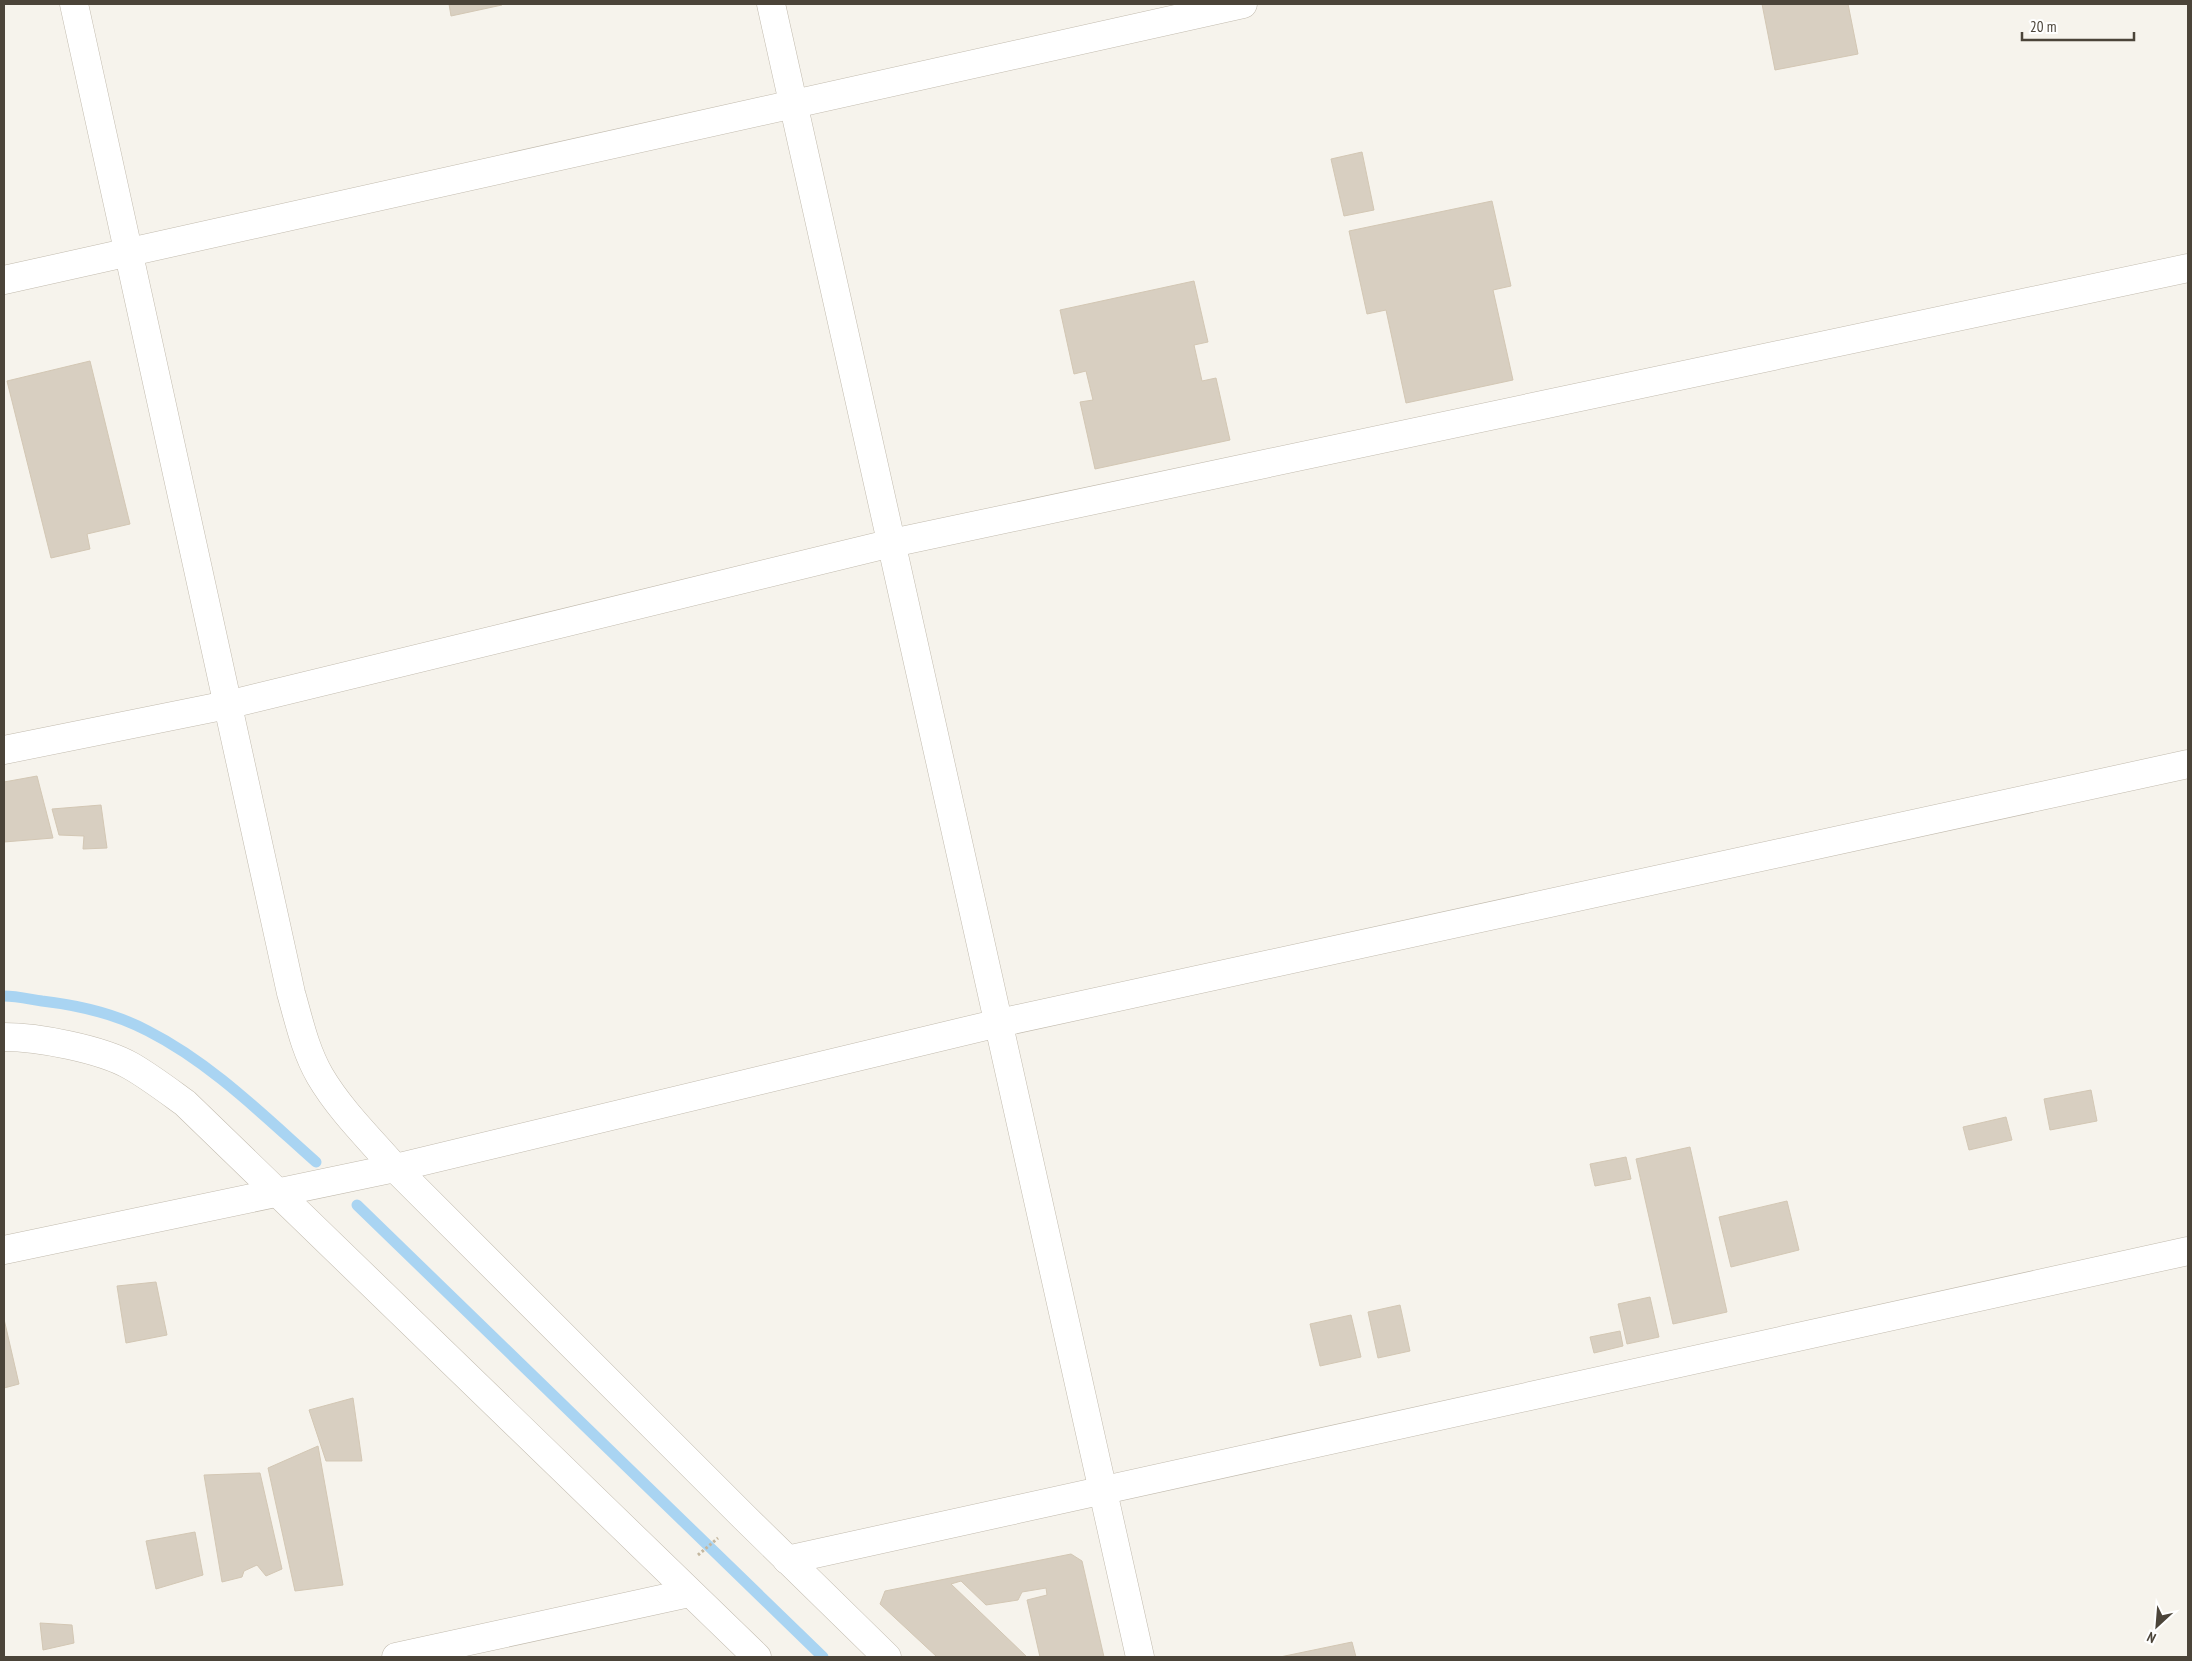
<svg xmlns="http://www.w3.org/2000/svg" width="2192" height="1661" font-family="'PT Sans Narrow',sans-serif">
<style>
.lines{fill:none;stroke-linecap:round;stroke-linejoin:round}
.stream{stroke:#a9d4f2;stroke-width:11}
.building{fill:#d8cfc1;stroke:#d3c7b4}
.minor-casing{stroke:#c2bbae;stroke-width:29}
.path{stroke:#c4b79f;stroke-width:3;stroke-dasharray:2.5 2.5;stroke-linecap:butt}
.minor{stroke:#fff;stroke-width:28}
</style>
<rect width="100%" height="100%" fill="#f6f3ec"/>
<g class="lines">
<g class="stream">
<path d="M4,996C16,996 29,999 42,1001C77,1005 116,1014 148,1031C211,1063 263,1115 316,1162"/>
<path d="M357,1205L823,1657"/>
</g>
</g>
<g class="building">
<path d="M449,4H502V5L451,16Z"/>
<path d="M1762,4H1848L1858,54L1775,70Z"/>
<path d="M1362,152L1374,210L1344,216L1331,159Z"/>
<path d="M1492,201L1511,286L1493,290L1513,380L1406,403L1386,310L1367,314L1349,231Z"/>
<path d="M1194,281L1208,342L1194,345L1202,381L1216,378L1230,440L1095,469L1080,402L1093,400L1086,371L1074,374L1060,310Z"/>
<path d="M90,361L130,524L87,534L90,549L51,558L7,381Z"/>
<path d="M37,776L53,838L4,842V782Z"/>
<path d="M101,805L107,848L83,849L84,836L59,835L52,809Z"/>
<path d="M2091,1090L2097,1121L2050,1130L2044,1099Z"/>
<path d="M2006,1117L2012,1140L1969,1150L1963,1127Z"/>
<path d="M1690,1147L1727,1312L1673,1324L1636,1159Z"/>
<path d="M1626,1157L1631,1179L1595,1186L1590,1164Z"/>
<path d="M1787,1201L1799,1250L1731,1267L1719,1217Z"/>
<path d="M156,1282L167,1335L126,1343L117,1286Z"/>
<path d="M1650,1297L1659,1337L1627,1344L1618,1304Z"/>
<path d="M1400,1305L1410,1351L1378,1358L1368,1312Z"/>
<path d="M1351,1315L1361,1357L1320,1366L1310,1324Z"/>
<path d="M4,1319L19,1384L4,1388Z"/>
<path d="M1620,1331L1623,1346L1594,1353L1590,1337Z"/>
<path d="M353,1398L362,1461H326L309,1410Z"/>
<path d="M318,1446L343,1585L295,1591L268,1468Z"/>
<path d="M260,1473L282,1569L266,1576L257,1565L244,1571L242,1577L222,1582L204,1475Z"/>
<path d="M195,1532L203,1575L156,1589L146,1541Z"/>
<path d="M1071,1554L1082,1561L1104,1657H1040L1027,1600L1047,1595L1046,1588L1022,1592L1018,1600L986,1605L961,1581L951,1584L1027,1657H937L880,1604L885,1591Z"/>
<path d="M40,1623L72,1625L74,1643L43,1650Z"/>
<path d="M1352,1642L1356,1657H1280Z"/>
</g>
<g class="lines">
<g class="minor-casing">
<g id="minor">
<path d="M74,4L291,993C299,1021 305,1050 320,1076C340,1110 369,1138 395,1168L743,1516L887,1657"/>
<path d="M771,4L1140,1657"/>
<path d="M4,280L1243,4"/>
<path d="M4,750L227,705L892,543L2188,268"/>
<path d="M4,1037C38,1037 101,1049 131,1066C150,1077 167,1090 185,1103L757,1657"/>
<path d="M4,1250L395,1168L999,1023L2188,764"/>
<path d="M787,1560L2188,1251"/>
<path d="M396,1657L689,1593"/>
</g>
</g>
<path class="path" d="M698,1555L718,1538"/>
<use href="#minor" class="minor"/>
</g>
<rect width="2192" height="1661" fill="none" stroke="#4b4439" stroke-width="10"/>
<g transform="translate(2157 1626) rotate(206)" stroke="#ffffff" stroke-width="4" paint-order="stroke">
<path d="M0-4L9 19L0 12L-9 19Z" fill="#4b4439"/>
<text y="-8" font-size="14" font-weight="bold" text-anchor="middle" fill="#4b4439">N</text>
</g>
<path d="M2022 32v8h112v-8" fill="none" stroke="#4b4439" stroke-width="2.5"/>
<text x="2030" y="32" font-size="15" fill="#4b4439" stroke="#ffffff" stroke-width="4" paint-order="stroke">20 m</text>
</svg>
